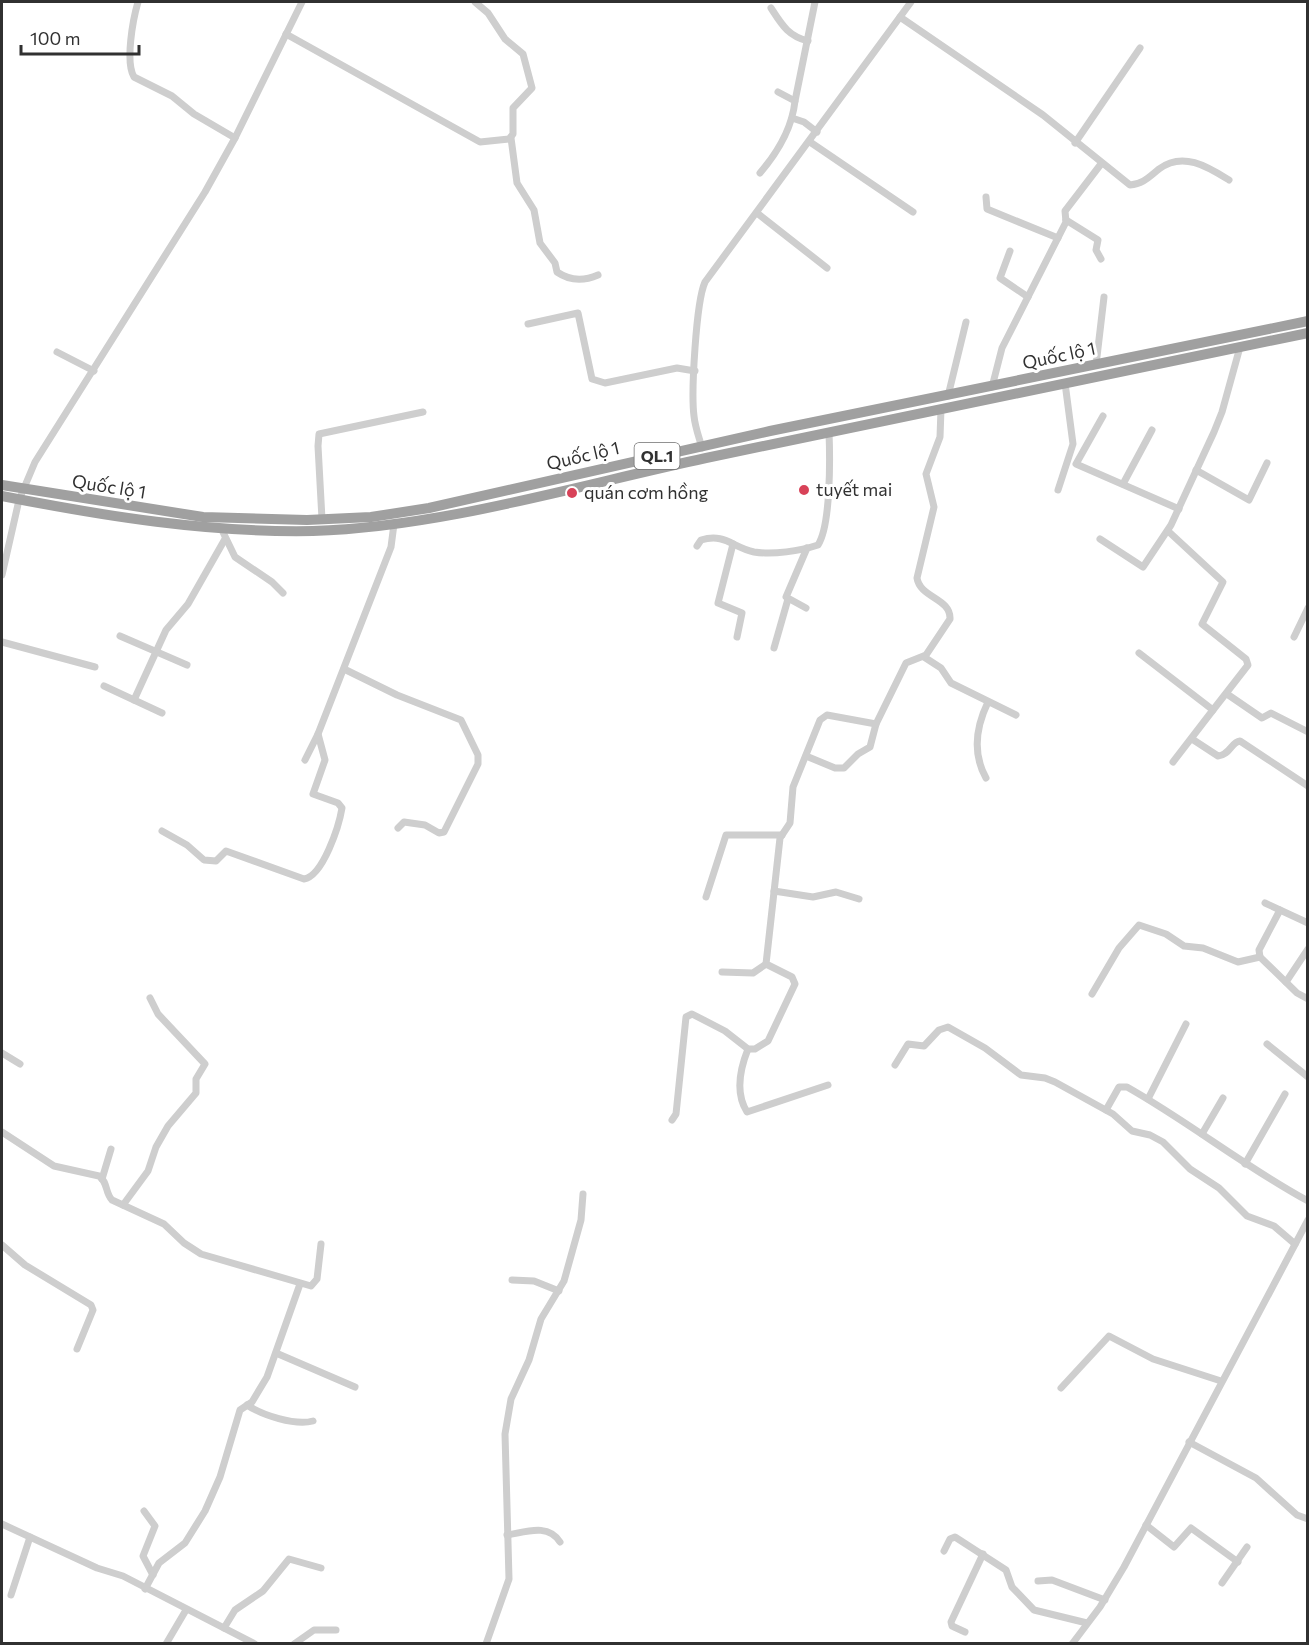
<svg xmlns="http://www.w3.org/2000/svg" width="1309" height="1645" font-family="Commissioner,sans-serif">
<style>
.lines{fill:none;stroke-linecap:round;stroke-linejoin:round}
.minor{stroke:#cecece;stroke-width:7}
.trunk{stroke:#a0a0a0;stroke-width:10}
.poi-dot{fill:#d84258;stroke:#fff;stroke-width:2}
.labels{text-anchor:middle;stroke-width:6;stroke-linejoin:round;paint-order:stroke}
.shield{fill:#fff;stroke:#6f6f6f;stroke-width:1.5}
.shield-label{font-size:16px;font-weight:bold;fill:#313131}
.street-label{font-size:18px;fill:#313131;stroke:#fff}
.poi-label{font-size:18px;fill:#313131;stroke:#fff;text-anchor:start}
</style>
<rect width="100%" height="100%" fill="#fff"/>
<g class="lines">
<g class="minor">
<path d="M138,2C133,19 125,62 134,77L172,96L194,114L235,138"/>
<path d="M771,8C782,25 788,36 808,41"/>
<path d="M900,17L1043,115L1130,185C1143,184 1149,177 1159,169C1183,151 1208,167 1229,180"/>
<path d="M286,34L480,142L509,139L513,134V108L532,88L523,54L505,39L488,13L475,2"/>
<path d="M795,101L815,2"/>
<path d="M792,118L804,122L817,132"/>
<path d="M511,138L517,183L534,210L540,243L555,263L557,272C570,281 584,281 598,275"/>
<path d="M810,142L913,212"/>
<path d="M1075,143L1140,48"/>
<path d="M760,173C778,152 792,129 795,101L778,92"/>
<path d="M986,197L987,209L1058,238"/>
<path d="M757,213L827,268"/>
<path d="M1066,220L1098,240L1096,250L1101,259"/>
<path d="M1010,251L1000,278L1028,297"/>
<path d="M528,324L578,313L592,379L605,383L677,368L695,371"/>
<path d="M57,352L94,371"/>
<path d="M1096,365L1104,297"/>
<path d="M992,387L1002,348L1066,222L1065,211L1101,164"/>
<path d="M948,396L966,322"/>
<path d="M1103,416L1076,464L1179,509"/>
<path d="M702,448C699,437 695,427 694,416C691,393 696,302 705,282L911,2"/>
<path d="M1196,470L1249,500L1267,463"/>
<path d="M1123,484L1152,430"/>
<path d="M1058,490L1073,444L1065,383"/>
<path d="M322,519L318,446L319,434L423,412"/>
<path d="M221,528L235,557L272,582L283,593"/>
<path d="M1100,539L1143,567L1171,525L1214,432L1222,412L1240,347"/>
<path d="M733,544L718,603L742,613L737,637"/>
<path d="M697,546L701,540C725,533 732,547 754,552C773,555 800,551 818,545C831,525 830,457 829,432"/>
<path d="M2,575L19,500L35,462L205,192L235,138L302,2"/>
<path d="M806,608L786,597L807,548"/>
<path d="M120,636L187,665"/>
<path d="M1294,637L1308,608"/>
<path d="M2,642L95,667"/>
<path d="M774,648L788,599"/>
<path d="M1139,653L1213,710L1248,665L1246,659L1202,624L1223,582L1168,531"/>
<path d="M924,657L941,668L951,683L1016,715"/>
<path d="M344,669L397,695L461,720L478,755V764L444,832L439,833L425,825L404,822L398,828"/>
<path d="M104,686L162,713"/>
<path d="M1227,694L1262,718L1271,713L1308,732"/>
<path d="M134,700L166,630L188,604L225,539"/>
<path d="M1192,739L1218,756C1230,755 1231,742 1240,741L1308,786"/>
<path d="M806,756L835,768H844L858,754L870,747L876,724"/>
<path d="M305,760L318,734"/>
<path d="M1173,762L1213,710"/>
<path d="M986,778C972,753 976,727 988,702"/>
<path d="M162,831L187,845L204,860L216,861L226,851L304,879C323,876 339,826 342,808L338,803L313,794L325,760L318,734L391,547L394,524"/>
<path d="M774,891L813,897L836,892L859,899"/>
<path d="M706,897L726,835H782"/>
<path d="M1265,903L1308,923"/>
<path d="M1260,957L1259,950L1280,910"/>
<path d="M722,972L753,973L766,964"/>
<path d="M1286,982L1308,949"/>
<path d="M1092,994L1119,948L1139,925L1166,934L1184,946L1203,948L1238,962L1260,957L1297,993L1308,999"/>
<path d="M1267,1044L1308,1077"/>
<path d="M748,1049C740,1069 735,1093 747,1112L828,1085"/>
<path d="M2,1053L20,1064"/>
<path d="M895,1065L908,1044L924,1046L939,1030L948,1027L985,1048L1021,1075L1045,1078L1055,1082L1113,1114L1132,1131L1150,1135L1163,1142L1190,1169L1219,1188L1247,1216L1274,1226L1295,1244"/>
<path d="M1148,1099L1186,1024"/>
<path d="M1106,1110L1119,1087H1127C1189,1122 1245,1167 1308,1201"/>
<path d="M672,1120L676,1114L686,1017L692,1014L725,1031L748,1049H755L768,1041L795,984L792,977L766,964L780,838L790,823L793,787L820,720L827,715L876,724L906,663L926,655L950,619C951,598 920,598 917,578L934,507L926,474L940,437L941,409"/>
<path d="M2,1132L54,1166L99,1176C108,1182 105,1193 112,1200L164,1224L184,1243L201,1254L311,1286L317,1279L321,1244"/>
<path d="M1202,1134L1223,1098"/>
<path d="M1245,1164L1285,1094"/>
<path d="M102,1179L111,1149"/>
<path d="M123,1205L148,1171L156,1147L168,1126L196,1093V1079L205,1064L158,1014L150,998"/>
<path d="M2,1245L25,1265L91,1305L93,1310L77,1349"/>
<path d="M512,1280L534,1281L559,1291"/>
<path d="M276,1353L355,1387"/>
<path d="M1061,1388L1109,1336L1153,1359L1221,1381"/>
<path d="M247,1405C262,1415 295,1426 313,1421"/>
<path d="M1189,1442L1256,1478L1297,1515L1308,1519"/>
<path d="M144,1511L155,1526L143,1556L153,1575"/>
<path d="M2,1524L97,1568L123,1576L255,1644"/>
<path d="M1146,1525L1174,1547L1191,1528L1238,1562"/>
<path d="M507,1535C526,1532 548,1523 560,1542"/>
<path d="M944,1551L950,1539L955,1537L1006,1570L1012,1587L1034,1610L1087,1623"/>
<path d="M1038,1581L1052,1580L1105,1600"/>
<path d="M1222,1583L1247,1547"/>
<path d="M145,1589L159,1563L185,1543L205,1511L220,1477L240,1410L252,1402L267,1377L300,1284"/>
<path d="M11,1595L30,1537"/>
<path d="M224,1628L235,1610L263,1591L289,1559L321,1568"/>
<path d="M965,1632L952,1626L951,1622L983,1554"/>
<path d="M166,1644L186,1610"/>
<path d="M294,1644L314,1630H336"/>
<path d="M486,1644L509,1579L505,1434L511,1399L529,1360L541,1319L564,1281L581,1220L583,1194"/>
<path d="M1072,1644L1100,1607L1124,1567L1308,1220"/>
</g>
<g class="trunk">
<path d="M2,485L203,517L307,520L371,517L429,508L770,431L1308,321"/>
<path d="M2,496C103,516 209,533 313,531C442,527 579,485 706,458C906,415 1107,374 1308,333"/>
</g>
</g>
<g class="poi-dot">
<circle cx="804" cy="490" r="6"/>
<circle cx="572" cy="493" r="6"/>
</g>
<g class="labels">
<rect class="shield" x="634.5" y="443" width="45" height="26" rx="4.5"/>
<g class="shield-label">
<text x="657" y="462">QL.1</text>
</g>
<g class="street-label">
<text transform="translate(1059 356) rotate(-12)" y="6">Quốc lộ 1</text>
<text transform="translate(583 456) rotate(-13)" y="6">Quốc lộ 1</text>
<text transform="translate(109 487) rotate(9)" y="6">Quốc lộ 1</text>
</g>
<g class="poi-label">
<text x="816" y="496">tuyết mai</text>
<text x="584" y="499">quán cơm hồng</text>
</g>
</g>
<rect width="1309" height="1645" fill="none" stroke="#313131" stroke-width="6"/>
<path d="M21 45v9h118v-9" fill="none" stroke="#313131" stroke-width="3"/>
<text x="30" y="45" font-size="18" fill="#313131" stroke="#ffffff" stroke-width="4.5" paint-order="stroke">100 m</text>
</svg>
